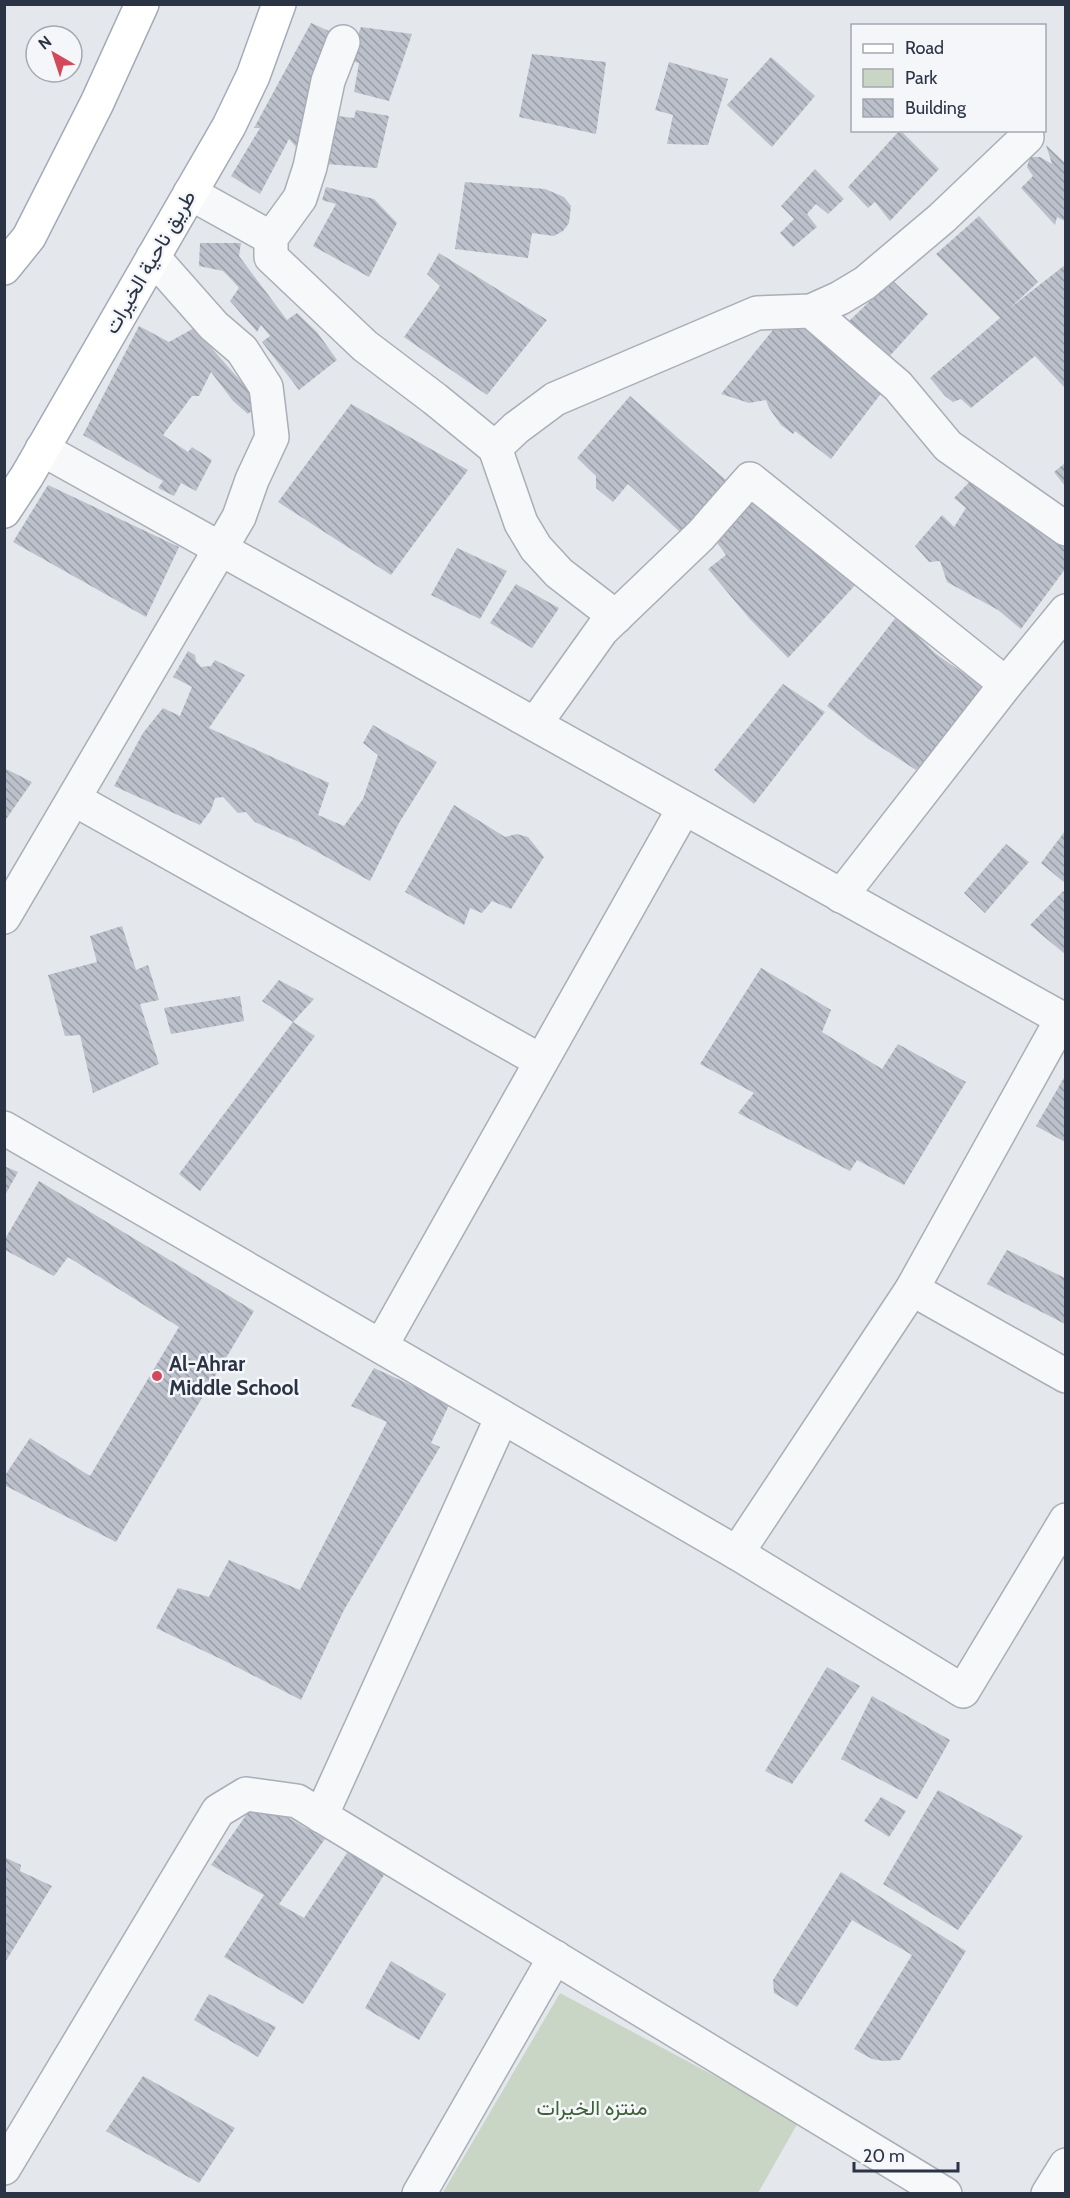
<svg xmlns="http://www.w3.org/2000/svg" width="1070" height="2198" font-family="Cabin,Vazirmatn,sans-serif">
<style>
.green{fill:#c9d6c5}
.building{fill:url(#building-back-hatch)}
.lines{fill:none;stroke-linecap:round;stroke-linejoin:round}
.minor-casing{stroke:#a9aeb7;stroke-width:36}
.major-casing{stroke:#a3abb8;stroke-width:36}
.minor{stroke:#f7f8fa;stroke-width:33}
.major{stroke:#fff;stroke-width:33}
.poi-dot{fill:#d1495b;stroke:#f4f6f9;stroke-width:2}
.labels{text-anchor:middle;stroke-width:5;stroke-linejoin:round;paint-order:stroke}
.street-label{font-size:21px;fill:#2b3445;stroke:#f4f6f9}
.poi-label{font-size:21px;font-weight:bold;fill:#2b3445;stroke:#f4f6f9;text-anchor:start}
.park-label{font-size:21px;fill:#3f6138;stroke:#f4f6f9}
</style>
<defs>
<pattern id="building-back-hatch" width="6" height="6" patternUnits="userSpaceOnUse" patternTransform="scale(1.5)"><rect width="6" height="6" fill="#bbc0ca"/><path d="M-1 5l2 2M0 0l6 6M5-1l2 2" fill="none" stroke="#989da6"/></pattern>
</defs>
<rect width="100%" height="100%" fill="#e4e7ec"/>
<path class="green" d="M560,1993L799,2121L758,2193L442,2194Z"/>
<g class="building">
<path d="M311,23L338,35L298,149L289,139L260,194L231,176L260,128H254Z"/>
<path d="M361,27L412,34L389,101L354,92L359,63L348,60Z"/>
<path d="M532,54L606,62L596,134L519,117Z"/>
<path d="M771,57L815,96L772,147L727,105Z"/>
<path d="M669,62L728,79L708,145L667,144L673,115L655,110Z"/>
<path d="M356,110L389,116L377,168L326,164L338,116L354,118Z"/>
<path d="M900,130L939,169L890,221L875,202L868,208L848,187Z"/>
<path d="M1046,145L1065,163V221L1057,217L1055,225L1021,188L1033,176L1027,167L1030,157H1040L1052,164Z"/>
<path d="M815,169L844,199L828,214L816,204L807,214L817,227L793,247L780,233L794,219L781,206Z"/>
<path d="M465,182L545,189L564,197L571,206L569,223L563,231L554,236L532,233L528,258L455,249Z"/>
<path d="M326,187L374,199L397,223L369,277L313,246L336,204L322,200Z"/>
<path d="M979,216L1038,282L1010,308L1065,265V388L1035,356L971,408L961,399L953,402L945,396L930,378L1000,318L936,254Z"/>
<path d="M200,243H241L239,256L287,320L297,313L317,332L337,360L299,390L262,342L270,336L261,325L257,332L230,301L239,288L231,279L223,271L199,266Z"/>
<path d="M439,253L547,320L487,395L404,337L440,286L427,274Z"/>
<path d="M892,280L928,314L886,360L847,323Z"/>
<path d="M785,315L886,387L831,459L795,431L793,434L781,425L769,408L766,400L749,403L721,394Z"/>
<path d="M139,326L169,342L194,328L260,403L248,414L233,401L211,372L199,396H192L163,435L188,452L192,447L212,460L196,491L181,483L174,496L158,488L163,481L83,435Z"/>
<path d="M630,396L726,480L680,532L628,484L613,502L596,488V476L577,458Z"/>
<path d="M351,404L468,470L391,575L278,502Z"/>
<path d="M1065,463V486L1054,472Z"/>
<path d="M974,477L1065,540V569L1021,629L998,610L947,582L940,561L929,562L915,546L942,515L954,527L966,508L954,498Z"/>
<path d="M48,485L179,547L146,617L13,542Z"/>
<path d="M758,497L858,582L788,658L749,618L708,569L726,555L715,540Z"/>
<path d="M457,548L507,571L480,619L431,595Z"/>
<path d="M516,584L559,608L532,648L490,623Z"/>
<path d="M897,616L936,654L986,689L916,770L867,738L827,706Z"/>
<path d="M188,651L195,655L196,661L201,667L211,666L215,660L245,675L209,728L329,783L318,815L344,826L363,799L378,755L363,743L373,725L437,762L399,823L370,881L299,842L255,822L246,812L238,813L223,797L215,798L211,810L200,825L114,786L143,733L163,708L180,716L192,687L173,677Z"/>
<path d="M783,684L825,712L754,804L714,770Z"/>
<path d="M4,768L32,782L4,822Z"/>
<path d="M454,805L505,837L517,834L528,837L544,857L511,909L492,901L482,913L470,908L464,925L405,892Z"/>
<path d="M1065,831V883L1041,863Z"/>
<path d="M1006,844L1029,862L985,913L964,893Z"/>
<path d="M1063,891L1065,893V954L1030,925Z"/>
<path d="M122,926L136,970L148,965L159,1000L140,1004L159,1064L93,1093L80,1035L65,1036L48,975L97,962L90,936Z"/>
<path d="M761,968L831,1010L822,1032L882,1069L898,1044L966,1082L904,1185L857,1160L850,1171L738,1113L754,1093L700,1064Z"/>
<path d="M279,980L314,999L293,1022L262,1001Z"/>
<path d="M240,996L244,1021L171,1034L164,1008Z"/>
<path d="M293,1022L315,1036L200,1191L179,1174Z"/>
<path d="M1065,1076V1142L1036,1126Z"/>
<path d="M4,1166L18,1172L4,1197Z"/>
<path d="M39,1181L254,1311L116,1542L4,1485V1477L30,1438L90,1476L179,1327L68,1257L54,1276L5,1250V1239Z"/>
<path d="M1007,1250L1065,1278V1324L987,1284Z"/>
<path d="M374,1368L450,1403L431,1443L440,1447L344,1610L301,1700L229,1663L156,1628L178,1588L209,1597L229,1560L300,1590L387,1422L351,1406Z"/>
<path d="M827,1667L860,1686L792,1784L765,1771Z"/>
<path d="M872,1696L950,1740L917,1799L841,1759Z"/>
<path d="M938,1790L1023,1836L958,1930L883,1884Z"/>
<path d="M881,1797L906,1811L889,1837L864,1821Z"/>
<path d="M254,1804H264L325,1839L279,1904L304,1918L349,1850L384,1875L303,2004L224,1957L264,1895L211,1865Z"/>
<path d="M4,1857L21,1865L20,1871L52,1886L4,1964Z"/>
<path d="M841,1872L966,1951L900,2060L884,2061L872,2059L854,2049L912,1955L852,1920L797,2007L774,1993L773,1980Z"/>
<path d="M391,1961L446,1994L419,2040L365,2008Z"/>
<path d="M209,1994L276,2027L258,2057L194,2020Z"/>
<path d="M143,2076L235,2128L199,2183L106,2131Z"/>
</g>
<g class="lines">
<g class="minor-casing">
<g id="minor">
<path d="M343,42L328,81L310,167L300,198L271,238V257L365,346L435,399L495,448L521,523L536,548L559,573L616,617"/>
<path d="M190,193L271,238"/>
<path d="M811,311L898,386L948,446L1066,529"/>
<path d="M495,448L516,428L555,399L757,313L811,311L840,298L865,283L942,218L1027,137"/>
<path d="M42,449L1066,1021"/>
<path d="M535,724L602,630L701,535L750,479L1006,684"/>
<path d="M74,799L541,1061"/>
<path d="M841,896L1006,684L1066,611"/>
<path d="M4,917L239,517L252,480L272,437L266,387L242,350L214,326L153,257"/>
<path d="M4,1128L737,1553L963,1691L1066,1520"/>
<path d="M912,1289L1066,1376"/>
<path d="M381,1346L684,808"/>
<path d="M737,1553L912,1289L1062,1019"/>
<path d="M321,1816L502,1417"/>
<path d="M4,2168L218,1811L246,1794L297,1801L945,2194"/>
<path d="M419,2194L555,1957"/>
<path d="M1048,2194L1066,2165"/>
</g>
</g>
<g class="major-casing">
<g id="major">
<path d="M4,268L29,237L97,103L142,4"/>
<path d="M4,511L27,476L229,126L253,76L279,4"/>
</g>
</g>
<use href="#minor" class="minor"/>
<use href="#major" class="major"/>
</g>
<circle class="poi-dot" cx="157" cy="1376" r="6"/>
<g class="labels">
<g class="street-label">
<text transform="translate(150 262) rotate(-60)" y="7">طريق ناحية الخيرات</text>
</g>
<g class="poi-label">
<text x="169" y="1371">Al-Ahrar<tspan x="169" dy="24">Middle School</tspan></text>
</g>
<g class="park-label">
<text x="592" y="2115">منتزه الخيرات</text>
</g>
</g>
<rect width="1070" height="2198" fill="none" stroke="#2b3445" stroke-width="12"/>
<rect x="851" y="24" width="195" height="108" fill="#f4f6f9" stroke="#a4a8b1" stroke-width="1.5"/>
<rect x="863" y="44" width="30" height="9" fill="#ffffff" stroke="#a4a8b1" stroke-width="1.5"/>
<text x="905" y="54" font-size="18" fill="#2b3445">Road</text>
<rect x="863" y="69" width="30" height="18" fill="#c9d6c5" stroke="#a4a8b1" stroke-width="1.5"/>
<text x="905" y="84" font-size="18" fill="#2b3445">Park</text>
<rect x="863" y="99" width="30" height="18" fill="url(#building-back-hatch)" stroke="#a4a8b1" stroke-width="1.5"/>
<text x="905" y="114" font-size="18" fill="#2b3445">Building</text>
<g transform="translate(54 54) rotate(321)"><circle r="28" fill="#f4f6f9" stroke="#a4a8b1" stroke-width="1.5"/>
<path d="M0-4.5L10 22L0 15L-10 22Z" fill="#d1495b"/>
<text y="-9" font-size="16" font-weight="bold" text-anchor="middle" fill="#2b3445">N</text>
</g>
<path d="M854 2162v9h104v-9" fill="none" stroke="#2b3445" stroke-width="3"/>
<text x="863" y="2162" font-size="18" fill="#2b3445" stroke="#f4f6f9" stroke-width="4.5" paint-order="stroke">20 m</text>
</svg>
